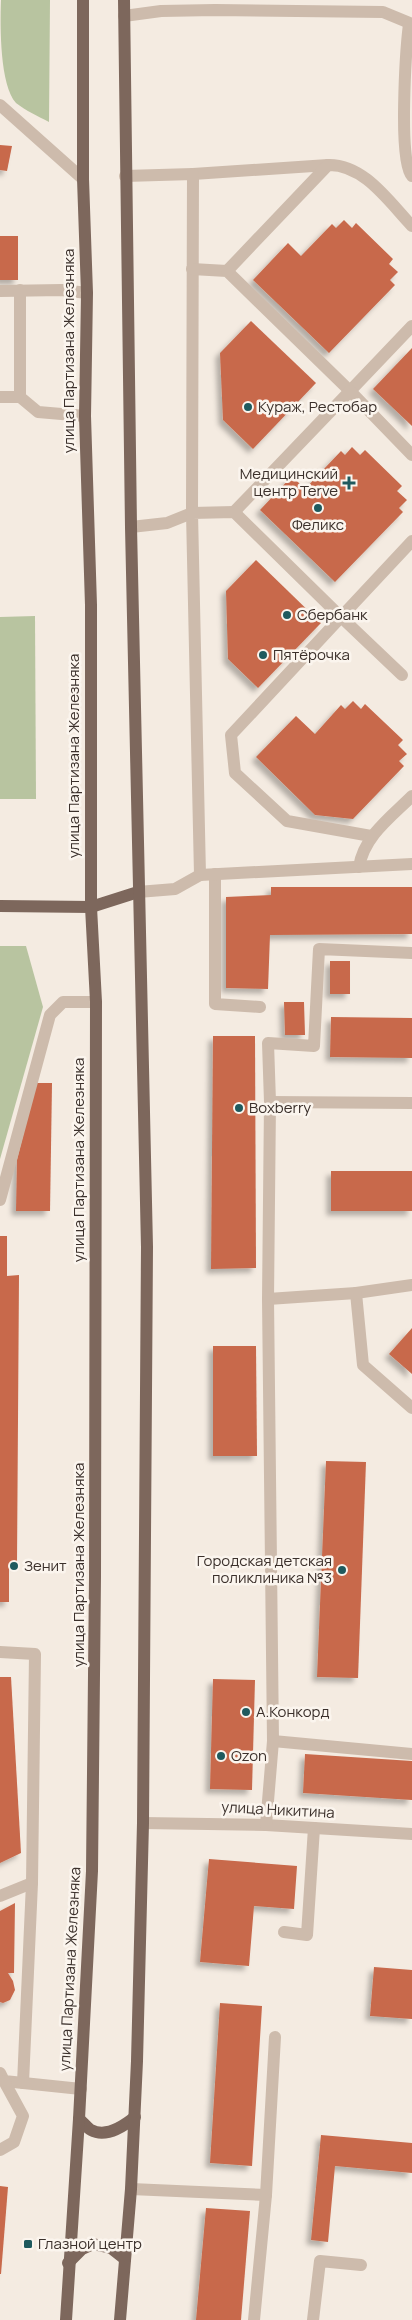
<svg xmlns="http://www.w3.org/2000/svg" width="412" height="2320" font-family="Manrope,sans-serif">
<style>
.green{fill:#b8c4a0}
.building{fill:#c8694b;filter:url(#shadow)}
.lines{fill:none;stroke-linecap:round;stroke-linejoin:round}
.minor{stroke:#cdbbac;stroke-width:12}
.major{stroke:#7d675c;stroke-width:12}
.poi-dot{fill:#1f5a5e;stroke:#fbf5ee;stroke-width:2}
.labels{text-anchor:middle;stroke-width:5;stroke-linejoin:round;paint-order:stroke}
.street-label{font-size:15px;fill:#3b302b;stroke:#fbf5ee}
.poi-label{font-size:15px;fill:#3b302b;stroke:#fbf5ee;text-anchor:start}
</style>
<defs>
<filter id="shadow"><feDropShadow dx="-4.5" dy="4.5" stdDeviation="2.5" flood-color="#0004"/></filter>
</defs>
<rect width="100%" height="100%" fill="#f4ebe1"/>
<g class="green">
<path d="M1,0H50L49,122C38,116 26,111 16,103C0,85 0,28 1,0Z"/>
<path d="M35,616L36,799H0V617Z"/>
<path d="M0,946H26L43,1007L0,1159Z"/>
</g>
<g class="building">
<path d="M0,145L12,146L7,171L0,170Z"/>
<path d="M344,220L352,228L356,223L393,259L389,264L398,272L390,280L395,285L329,353L253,280L288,243L301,256L332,224L336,228Z"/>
<rect x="0" y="236" width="18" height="44"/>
<path d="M251,321L316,383L253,449L223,420L220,353Z"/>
<path d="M412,348V426L373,389Z"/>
<path d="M352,447L360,455L365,450L402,486L397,491L407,500L399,508L403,512L335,582L260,510L292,476L305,489L341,451L345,455Z"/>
<path d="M256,560L321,623L258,688L228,659L226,591Z"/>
<path d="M353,701L361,709L365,704L403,740L398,745L407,754L399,761L404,766L353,819L315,815L256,757L296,716L315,734L341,705L345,709Z"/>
<path d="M271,887H412V934L270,935L268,989L226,988V897L271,895Z"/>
<rect x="330" y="961" width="20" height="33"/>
<path d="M284,1002H304L305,1035H285Z"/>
<path d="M331,1017L412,1018V1058L330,1057Z"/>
<path d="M213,1036H255L256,1268L211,1269Z"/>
<path d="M36,1083H52L50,1211H16L17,1160Z"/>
<rect x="331" y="1171" width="81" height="40"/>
<path d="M0,1236H7V1276L19,1275L17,1563H9V1602H0Z"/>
<path d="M412,1328V1374L389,1354Z"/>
<path d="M213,1346H256L257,1456H213Z"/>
<path d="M326,1461L366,1462L358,1678L317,1677Z"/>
<path d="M0,1677H11L21,1853L0,1863Z"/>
<path d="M213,1679L255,1680L252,1790L210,1789Z"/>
<path d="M305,1754L412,1761V1800L303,1793Z"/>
<path d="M209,1859L297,1866L294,1909L254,1906L249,1966L200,1962Z"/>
<path d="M15,1903L14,1973H8L13,1981L15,1990L10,2000L3,2003L0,2002V1911Z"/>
<path d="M374,1967L412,1970V2019L370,2016Z"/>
<path d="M220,2003L262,2006L252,2166L210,2163Z"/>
<path d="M321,2135L412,2143V2173L335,2166L328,2242L311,2240Z"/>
<path d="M0,2186L8,2187L1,2274H0Z"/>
<path d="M206,2208L250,2211L241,2320H196Z"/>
</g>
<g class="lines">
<g class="minor">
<path d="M124,16L161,11L215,10L383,12L412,24"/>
<path d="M409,24C406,48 398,163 412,176"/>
<path d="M0,105L83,179"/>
<path d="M193,174L328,165"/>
<path d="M125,176L193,174L192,513L167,523L131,527"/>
<path d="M192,269L227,271L350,391L412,326"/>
<path d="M227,271L328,165C364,164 389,202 412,226"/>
<path d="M0,291L62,290L87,293"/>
<path d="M0,397H20L38,412L85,416"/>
<path d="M20,397V290"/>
<path d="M234,512L350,391L412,455"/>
<path d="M371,836L287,821L235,773L231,735L341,617L402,675"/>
<path d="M359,867C364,836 391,817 412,796"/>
<path d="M215,874V1004L260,1007"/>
<path d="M200,875L192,513L234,512L341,617L412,541"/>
<path d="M138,892L175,889L200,875L412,864"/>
<path d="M270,1102L268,1043L314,1046L319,949L412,953"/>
<path d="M0,1200L50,1015L63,1002H96"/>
<path d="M412,1285L356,1293L363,1365L412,1408"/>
<path d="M268,1299L356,1293"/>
<path d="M0,1652L35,1654L32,1883L23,2083"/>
<path d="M273,1741L412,1754"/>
<path d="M143,1823L266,1825L412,1834"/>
<path d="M266,1825L273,1741L268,1299L270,1102L412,1103"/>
<path d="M0,1896L32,1883"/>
<path d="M284,1932L307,1935L314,1828"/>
<path d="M0,2073L4,2081L81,2089"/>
<path d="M0,2150L14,2142L23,2116L4,2081"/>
<path d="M131,2189L266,2195"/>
<path d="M254,2320L266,2195L275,2037"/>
<path d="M313,2320L320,2261L361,2265"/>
</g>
<g class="major">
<path d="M0,906L91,907L138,892"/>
<path d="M79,2119C83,2122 87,2128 91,2130C106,2138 124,2126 135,2117"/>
<path d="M68,2263L82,2249L93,2244L111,2248L125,2259"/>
<path d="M66,2320L79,2119L92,1871L95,1577L96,1002L91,907V605L85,416L87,293L83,179V0"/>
<path d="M120,2320L131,2189L137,2061L143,1823L147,1247L131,527L124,0"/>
</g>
</g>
<g class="poi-dot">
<circle cx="248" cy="407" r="5"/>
<path d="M346.5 475.5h5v5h5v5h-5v5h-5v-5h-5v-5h5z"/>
<circle cx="318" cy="508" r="5"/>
<circle cx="287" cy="615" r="5"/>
<circle cx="263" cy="655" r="5"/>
<circle cx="239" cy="1108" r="5"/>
<circle cx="14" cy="1566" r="5"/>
<circle cx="342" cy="1570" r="5"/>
<circle cx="246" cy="1712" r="5"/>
<circle cx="221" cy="1756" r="5"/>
<rect x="23" y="2239" width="10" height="10" rx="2.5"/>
</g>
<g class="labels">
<g class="street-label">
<text transform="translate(69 351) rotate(-90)" y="5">улица Партизана Железняка</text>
<text transform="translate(74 756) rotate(-90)" y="5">улица Партизана Железняка</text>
<text transform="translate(79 1160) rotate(-90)" y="5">улица Партизана Железняка</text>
<text transform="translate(79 1565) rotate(-90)" y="5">улица Партизана Железняка</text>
<text transform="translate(278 1810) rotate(3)" y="5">улица Никитина</text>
<text transform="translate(70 1969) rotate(-87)" y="5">улица Партизана Железняка</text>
</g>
<g class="poi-label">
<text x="258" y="412">Кураж, Рестобар</text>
<text x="338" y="479" text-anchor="end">Медицинский<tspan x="338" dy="17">центр Terve</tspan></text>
<text x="318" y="530" text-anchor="middle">Феликс</text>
<text x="297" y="620">Сбербанк</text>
<text x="273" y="660">Пятёрочка</text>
<text x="249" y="1113">Boxberry</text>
<text x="332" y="1566" text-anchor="end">Городская детская<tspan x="332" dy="17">поликлиника №3</tspan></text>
<text x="24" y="1571">Зенит</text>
<text x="256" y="1717">А.Конкорд</text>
<text x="231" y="1761">Ozon</text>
<text x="38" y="2249">Глазной центр</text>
</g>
</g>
</svg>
